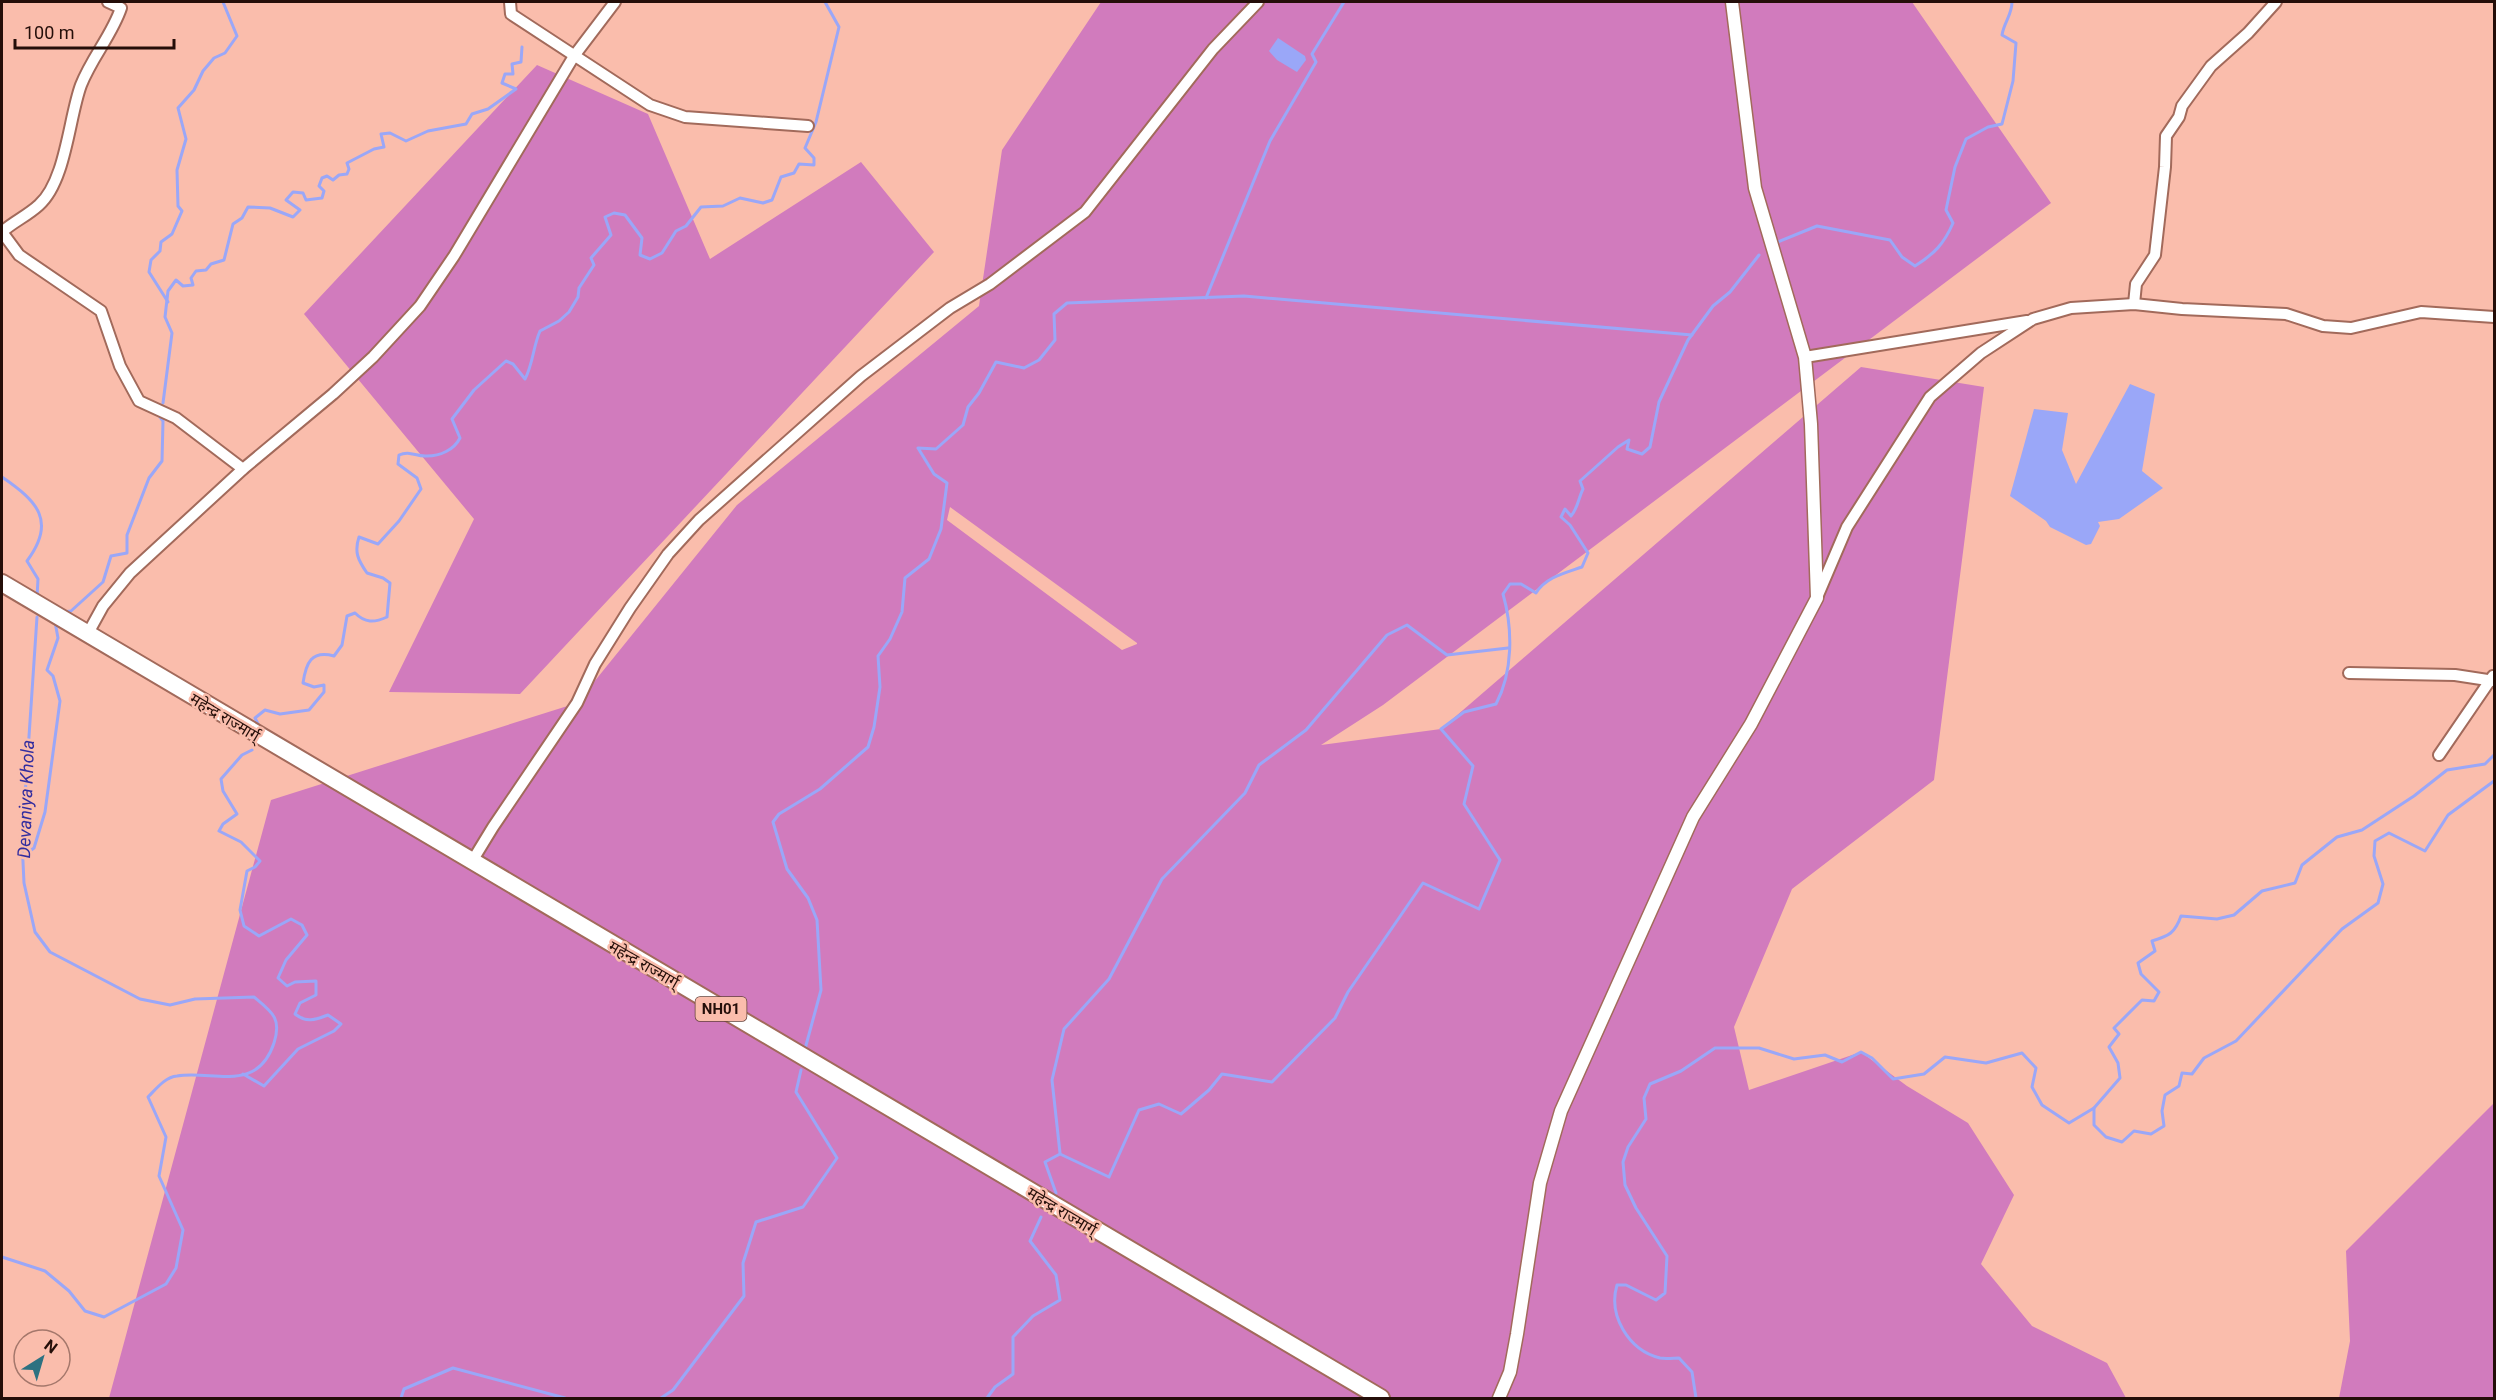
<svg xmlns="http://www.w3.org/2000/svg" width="2496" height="1400" font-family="Roboto,'Noto Sans Devanagari',sans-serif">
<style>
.green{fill:#d17bbd;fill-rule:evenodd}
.water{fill:#9aa7f8}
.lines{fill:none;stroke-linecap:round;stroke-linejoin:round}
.stream{stroke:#9aa7f8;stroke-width:3}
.minor-casing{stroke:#a26a5b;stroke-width:14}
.tertiary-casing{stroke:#a26a5b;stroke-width:15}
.trunk-casing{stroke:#a26a5b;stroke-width:20}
.minor{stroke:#fff;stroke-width:10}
.tertiary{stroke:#fff;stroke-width:12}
.trunk{stroke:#fff;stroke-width:16}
.labels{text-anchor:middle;stroke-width:5;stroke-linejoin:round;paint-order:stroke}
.shield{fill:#fabdac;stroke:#64423a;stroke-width:1.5}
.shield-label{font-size:15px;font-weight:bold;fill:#240e09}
.street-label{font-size:16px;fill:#240e09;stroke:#fabdac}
.water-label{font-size:18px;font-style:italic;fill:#322d9f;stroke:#fabdac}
</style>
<rect width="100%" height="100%" fill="#fabdac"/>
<g class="green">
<path d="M1101,2H1912L2051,203L1383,705L1321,745L1441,729L1861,367L1984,387L1934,780L1792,889L1734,1027L1749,1090L1861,1052L1907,1086L1968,1123L2014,1195L1981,1264L2032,1326L2107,1363L2126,1398H109L271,800L577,703L737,505L979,306L1002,150ZM950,507L1137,643V644L1122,650L947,520Z"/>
<path d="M537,65L648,114L710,259L861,162L934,252L520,694L389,692L474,519L304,314Z"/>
<path d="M2494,1103V1398H2339L2350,1341L2346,1251Z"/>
</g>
<g class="water">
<path d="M1278,38L1305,56L1306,60L1297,72L1277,60L1269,51Z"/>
<path d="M2130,384L2155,394L2142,471L2163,488L2119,519L2098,522L2100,526L2091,544L2086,545L2050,527L2046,521L2010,496L2034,409L2068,413L2062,450L2076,484Z"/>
</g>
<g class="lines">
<g class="stream">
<path d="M1773,244L1817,226L1890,240L1902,257L1915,266C1934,254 1944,244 1953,223L1946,210L1955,167L1966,139L1988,127L2002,124L2013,81L2016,43L2002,35C2004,22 2012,15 2012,2"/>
<path d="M1206,298L1270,141L1316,62L1312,54L1344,2"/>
<path d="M168,302L149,272L151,260L160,251L161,242L172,234L182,211L178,206L177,170L186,139L178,108L194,90L203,71L214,58L225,53L237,36L223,2"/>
<path d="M163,403L172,333L165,317L168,291L176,280L183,286L193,285L191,278L196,271L206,270L211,264L224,260L233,224L242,218L248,207L270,208L293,217L300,210L286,200L293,192L303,193L306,200L322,198L324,191L319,186L322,178L327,176L333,180L339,175L347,174L349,169L347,163L374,149L384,147L381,134L390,133L406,141L428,131L466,124L472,114L488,109L516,89L502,83L505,74H513L512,64L521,62L522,47"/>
<path d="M2,477C37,501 57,521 27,561L38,579L37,597"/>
<path d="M63,612L71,611L103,582L111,556L127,553V535L149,478L162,461L163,421L160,417"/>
<path d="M260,728L255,718L265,710L280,714L309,710L324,692V685L314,687L303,683C306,663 311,650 334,656L342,645L347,616L355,613C365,623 374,623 387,617L390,583L383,578L367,573C358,560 354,552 359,537L378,544L399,521L421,489L417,478L398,464L399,455C410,450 416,457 427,456C440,456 454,450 460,438L452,419L474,390L506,361L513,364L525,379C533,364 533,347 540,331L559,321L569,312L578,297L579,288L594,265L591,258L611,235L605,217L614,213L625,215L642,238L640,255L650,259L662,253L676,231L686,226L701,207L723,206L740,198L763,203L772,200L781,177L794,173L799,164L814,165V158L805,148L816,122L839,27L825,2"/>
<path d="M23,856L34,848L45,812L60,701L53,676L47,670L58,638L55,622"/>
<path d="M805,1049L821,990L817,920L808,898L787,869L773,822L779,814L820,789L868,747L874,727L880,687L878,656L890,639L902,612L905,578L929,559L941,529L947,483L934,474L918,448L936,449L963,425L968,407L979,393L996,362L1024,368L1039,360L1055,340L1054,314L1067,303L1244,296L1692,335"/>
<path d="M243,1074L264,1086L298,1049L334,1031L341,1024L328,1015C315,1020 306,1023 295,1014L300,1003L316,995V981L295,982L287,986L278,978L286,960L307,935L302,925L291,919L259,936L244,926L240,910L247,871L255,867L260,861L241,842L219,831L223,824L237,814L223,791L221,779L242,755L252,750"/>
<path d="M2094,1108L2120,1078L2118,1063L2109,1047L2119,1034L2114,1028L2142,1000L2154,1001L2159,992L2141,974L2138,963L2155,951L2152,941C2169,936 2175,933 2181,916L2217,919L2234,915L2262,891L2295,883L2302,865L2337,837L2362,830L2414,796L2447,770L2485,764L2494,755"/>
<path d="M1060,1153L1052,1080L1064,1029L1109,979L1162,879L1245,793L1259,765L1306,730L1387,635L1407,625L1447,655L1508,648"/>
<path d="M1056,1193L1045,1162L1060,1154L1109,1177L1139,1110L1159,1104L1181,1114L1209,1090L1222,1074L1272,1082L1335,1018L1348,992L1423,883L1479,909L1500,860L1464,804L1473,766L1441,729L1464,712L1496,704C1513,672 1513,629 1503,594L1510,584H1521L1536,593C1546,577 1565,573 1582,567L1588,553L1570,525L1561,517L1565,509L1571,516C1578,508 1578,499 1583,489L1580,481L1618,447L1629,440L1627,449L1642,454L1650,447L1659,402L1688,340L1713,306L1730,292L1759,255"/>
<path d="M2,1257L45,1271L69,1291L85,1311L104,1317L166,1284L176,1268L183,1230L159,1176L166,1137L148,1097C156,1089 165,1077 177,1076C213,1070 257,1094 274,1043C282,1018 272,1012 254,997L195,999L170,1005L140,999L50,952L35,932L24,883L22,841L37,617"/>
<path d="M401,1398L404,1389L453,1368L565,1398"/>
<path d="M661,1398L673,1390L744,1296L743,1263L756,1222L803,1207L837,1158L796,1092L801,1070"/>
<path d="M987,1398L995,1387L1013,1374V1337L1033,1316L1060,1300L1056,1275L1030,1241L1041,1217"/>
<path d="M1696,1398L1692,1372L1679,1358C1674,1358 1666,1359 1660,1358C1628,1350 1608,1315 1617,1285H1626L1656,1300L1665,1293L1667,1256L1636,1208L1625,1185L1623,1162L1628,1147L1646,1119L1644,1098L1650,1084L1681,1071L1715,1048H1759L1794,1059L1825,1055L1842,1062L1861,1052L1872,1058L1893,1079L1924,1074L1945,1057L1986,1063L2022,1053L2036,1068L2032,1087L2042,1105L2069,1123L2094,1108V1125L2106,1137L2122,1142L2134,1131L2151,1134L2164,1126L2162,1111L2165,1095L2179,1086L2182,1073L2192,1074L2204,1058L2236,1041L2342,929L2378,903L2383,884L2374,856L2375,841L2389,833L2425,851L2448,815L2494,781"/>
</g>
<g class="minor-casing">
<g id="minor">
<path d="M510,2L511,14L650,105L685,117L808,126"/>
<path d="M2,232L19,255L101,311L120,366L139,401L176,418L243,469"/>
<path d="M2,232C13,222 27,216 39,205C66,181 69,117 81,85C92,57 112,35 121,8L108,2"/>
<path d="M2134,304L2136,284L2155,255L2165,167L2166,136L2179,117L2182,106L2211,66L2248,33L2276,2"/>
<path d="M1805,357L2027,321"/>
<path d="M1818,595L1847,527L1930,397L1981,353L2033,319L2071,308L2134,304L2182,309L2286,314L2323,326L2351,328L2421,312L2494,317"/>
<path d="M87,635L103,606L130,573L243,469L333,394L373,357L420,306L454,256L574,56L615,2"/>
<path d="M2349,673L2455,675L2494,681"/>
<path d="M2439,755L2493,676"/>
<path d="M471,863L493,827L577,703L595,664L630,608L668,554L699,520L861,376L950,308L990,284L1085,212L1213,49L1258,2"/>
</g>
</g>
<g class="tertiary-casing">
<path id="tertiary" d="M1499,1398L1510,1372L1517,1334L1540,1183L1561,1111L1693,817L1751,724L1817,598L1811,424L1805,357L1755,188L1732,2"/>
</g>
<g class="trunk-casing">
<path id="trunk" d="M2,583L1381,1398"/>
</g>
<use href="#minor" class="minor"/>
<use href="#tertiary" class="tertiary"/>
<use href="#trunk" class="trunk"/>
</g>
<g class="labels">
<rect class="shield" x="695.5" y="997" width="51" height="24" rx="4.5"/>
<g class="shield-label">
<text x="721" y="1014">NH01</text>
</g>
<g class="street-label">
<text transform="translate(225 717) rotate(31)" y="6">महेन्द्र राज्मार्ग्</text>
<text transform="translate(644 964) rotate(30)" y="6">महेन्द्र राज्मार्ग्</text>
<text transform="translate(1062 1211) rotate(31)" y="6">महेन्द्र राज्मार्ग्</text>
</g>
<g class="water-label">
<text transform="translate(26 799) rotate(-88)" y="6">Devaniya Khola</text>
</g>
</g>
<rect width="2496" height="1400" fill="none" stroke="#240e09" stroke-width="6"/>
<g transform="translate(42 1358) rotate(37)"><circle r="28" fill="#fabdac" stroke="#a4776b" stroke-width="1.5"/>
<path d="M0-4.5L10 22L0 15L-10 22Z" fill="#2d7181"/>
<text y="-9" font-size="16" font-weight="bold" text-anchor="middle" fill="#240e09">N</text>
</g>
<path d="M15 39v9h159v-9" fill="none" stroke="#240e09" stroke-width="3"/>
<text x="24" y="39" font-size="18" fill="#240e09" stroke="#fabdac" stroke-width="4.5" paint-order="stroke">100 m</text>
</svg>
